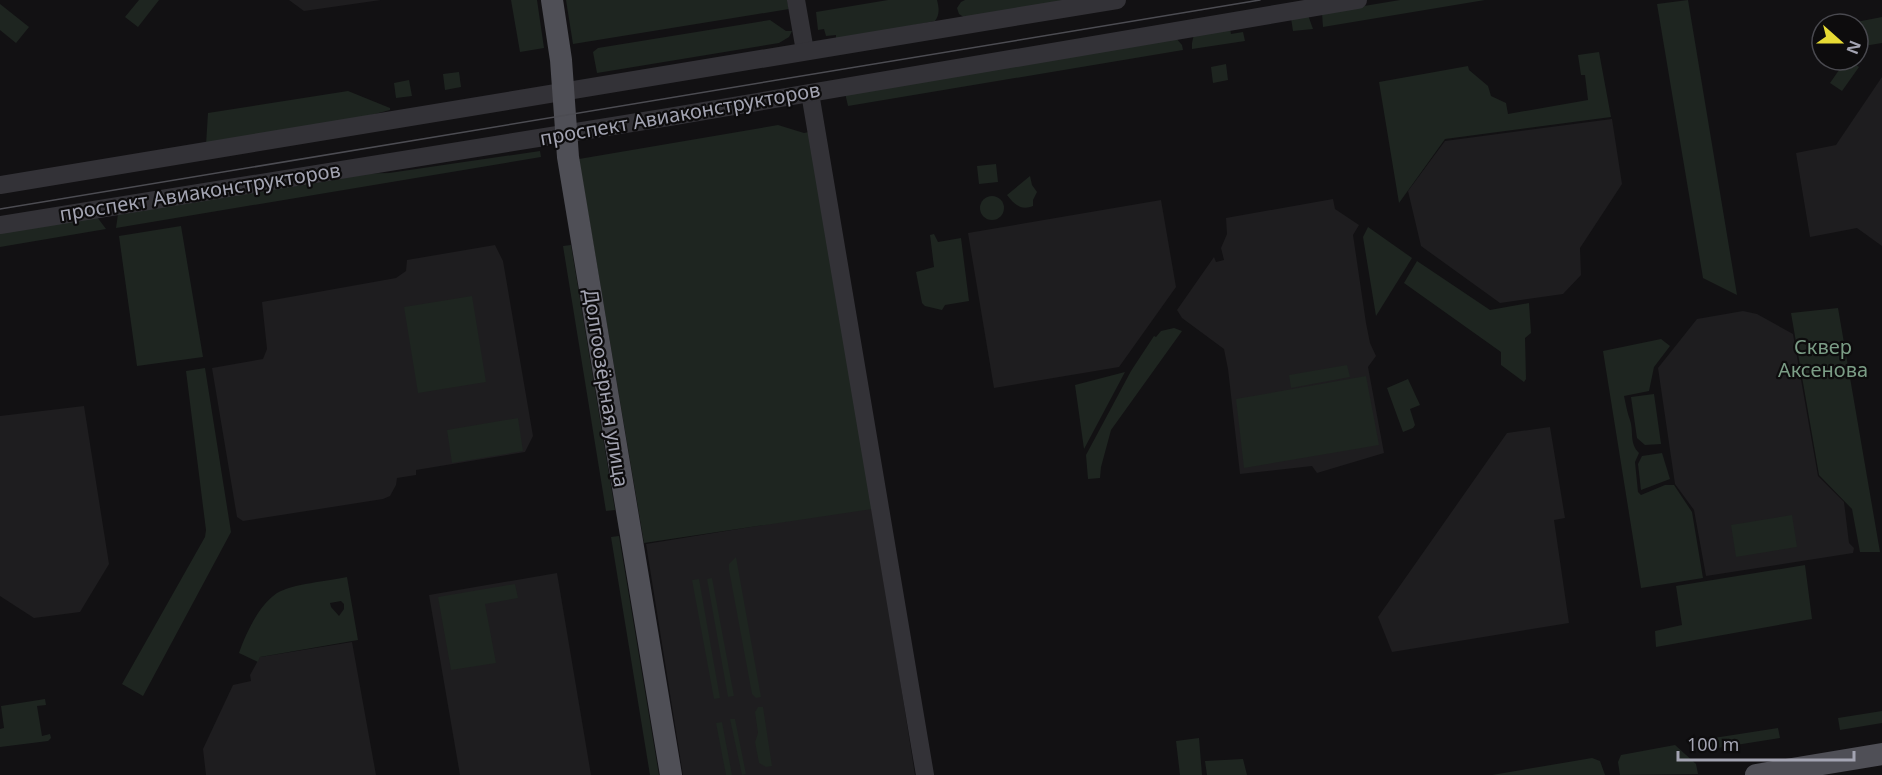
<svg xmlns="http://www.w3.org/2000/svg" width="1882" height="775" font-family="'Noto Sans',sans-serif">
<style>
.built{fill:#1e1d1f}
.green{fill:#1e2520;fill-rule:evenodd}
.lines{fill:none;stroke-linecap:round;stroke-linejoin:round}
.minor{stroke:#333237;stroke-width:18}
.major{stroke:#4f4f56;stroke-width:22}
.tram{stroke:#4c4c52;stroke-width:1.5}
.labels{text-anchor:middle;stroke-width:4.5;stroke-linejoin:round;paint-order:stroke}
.street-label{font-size:20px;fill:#a3a4b2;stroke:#0d0c0d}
.park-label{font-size:20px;fill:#7b9d86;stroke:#0d0c0d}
</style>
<rect width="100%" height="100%" fill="#121113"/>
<g class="built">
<path d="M289,0H381L304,11Z"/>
<path d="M1882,77V246L1857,228L1810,237L1796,153L1836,145Z"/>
<path d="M1612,119L1622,184L1580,248L1581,275L1563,294L1500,303L1421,246L1408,191L1445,141Z"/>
<path d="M1333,199L1335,209L1359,225L1353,235L1366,323L1370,343L1376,356L1368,367L1384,453L1317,473L1312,466L1240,474L1228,369L1224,349L1182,318L1177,310L1214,257L1216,262L1224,260L1221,248L1227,234L1226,218Z"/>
<path d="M1161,200L1176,287L1119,367L994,388L968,233Z"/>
<path d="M495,245L503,261L533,436L525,452L416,470V475L397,478L396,485L390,496L383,499L243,521L237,517L212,368L263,359L267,349L262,302L396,278L406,271L407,260Z"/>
<path d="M1743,311L1757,314L1793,334L1818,476L1844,502L1849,543L1854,548L1853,553L1706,576L1694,510L1675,484L1658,368L1697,319Z"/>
<path d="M84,406L109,564L80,612L34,618L0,596V416Z"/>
<path d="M1550,427L1565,518L1554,520L1569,623L1392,652L1378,617L1507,433Z"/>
<path d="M873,507L915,775H683L646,544Z"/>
<path d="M557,573L591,775H460L429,595Z"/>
<path d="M352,642L376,775H206L203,749L233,685L251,681L250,675L260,657Z"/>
</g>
<g class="green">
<path d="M139,0H159L138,27L125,17Z"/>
<path d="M511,0H537L544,48L520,52Z"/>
<path d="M566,0H787L789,9L573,44Z"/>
<path d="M888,0H937C939,8 940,14 935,21L836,40V35L826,36L824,29L818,30L816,12Z"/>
<path d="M965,0H1071L965,18L959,14L957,8L961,2Z"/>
<path d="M1400,0H1485L1323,27L1322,13Z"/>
<path d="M1688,0L1737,295L1703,278L1657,4Z"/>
<path d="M0,4L29,27L16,43L0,30Z"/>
<path d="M1308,15L1313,29L1293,31L1291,18Z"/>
<path d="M1882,17V43L1858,47V24H1846Z"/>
<path d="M770,20L786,31H792L789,37L779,43L597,73L593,52L598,48Z"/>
<path d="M1230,28L1231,34L1243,32L1245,41L1192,49V43L1194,34Z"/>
<path d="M1175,37L1182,45L1183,50L848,106L845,93Z"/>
<path d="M1599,52L1611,117L1445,139L1399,203L1379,82L1468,66L1469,70L1488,86L1491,96L1506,103L1508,114L1588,100L1585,75H1581L1578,55Z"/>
<path d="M1846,60H1849L1859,67L1842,91L1830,83Z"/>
<path d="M1226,64L1228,80L1213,83L1211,67Z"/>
<path d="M459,72L461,87L445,90L443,74Z"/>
<path d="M409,80L412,96L396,98L394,83Z"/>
<path d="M348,91L390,108V110L348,121L206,145L208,113Z"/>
<path d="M778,125L804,133L809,132L872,509L644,543L579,159Z"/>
<path d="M540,151L541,157L116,228L118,214L354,174L389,173Z"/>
<path d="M996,164L998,182L979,184L977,166Z"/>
<path d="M1030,176L1032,185L1037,192L1033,200V206C1021,211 1014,204 1007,195Z"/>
<circle cx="992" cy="208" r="12"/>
<path d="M97,217L106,229L0,247V233Z"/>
<path d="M181,226L203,357L137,366L119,236Z"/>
<path d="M1368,227L1412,258L1376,316L1363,237Z"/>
<path d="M934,234L938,242L961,238L969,301L945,305L942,310L925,306L922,303L916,272L934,267L930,235Z"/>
<path d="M571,245L615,510L606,511L563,246Z"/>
<path d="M1417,261L1490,310L1529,303L1531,333L1525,338L1526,379L1524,382L1501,365V352L1404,283Z"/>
<path d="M472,296L486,382L418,393L404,307Z"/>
<path d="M1838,308L1880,552H1860L1852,509L1819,475L1791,313Z"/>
<path d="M1174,328L1182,331L1111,430L1101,467L1100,478L1088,479L1086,455L1131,371L1154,336L1156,337L1161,331Z"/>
<path d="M1661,339L1670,346L1654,367L1649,391L1624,396C1626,405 1627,412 1630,420C1634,432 1629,443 1639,453L1635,462L1638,492L1641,495L1665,485H1674L1692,512L1703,578L1641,588L1603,351Z"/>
<path d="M1347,365L1350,377L1291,388L1289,375Z"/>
<path d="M205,368L231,532L143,696L122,684L205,537L206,530L186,371Z"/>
<path d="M1125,372L1084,449L1075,385Z"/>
<path d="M1366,376L1379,445L1244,468L1236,399Z"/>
<path d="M1408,379L1420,405L1410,409L1415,425L1413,428L1403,432L1387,388Z"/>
<path d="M1654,394L1661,444L1645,445L1637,438L1631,397Z"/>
<path d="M518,418L523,451L452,463L447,430Z"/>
<path d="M1662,453L1670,479L1641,490L1638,464L1642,456Z"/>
<path d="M1792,515L1797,547L1736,557L1731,525Z"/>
<path d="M619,536L659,775H650L611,537Z"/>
<path d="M736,557L761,697L756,698L752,694L729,570V564Z"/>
<path d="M1805,565L1812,619L1656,647L1655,631L1682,625L1676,586Z"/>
<path d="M347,577L358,640L260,657L258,662L239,653C246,633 259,605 277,593C292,584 328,581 347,577ZM341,601L344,604V609L339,616L331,607L330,603Z"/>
<path d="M712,578L734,696L728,697L707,579Z"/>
<path d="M699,579L720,698L714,699L692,580Z"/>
<path d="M515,584L518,598L485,604L496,663L451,670L438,597Z"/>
<path d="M45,699L46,705L37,706L42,736L50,734L51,738L48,741L0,747V729L4,728L1,706Z"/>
<path d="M758,707H763L772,766L766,767L759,763L755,742L758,733L755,712Z"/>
<path d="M1882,711V723L1840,730L1838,718Z"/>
<path d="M735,719L746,774L742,775L730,719Z"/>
<path d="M722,722L732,775H726L716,723Z"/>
<path d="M1778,728L1780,738L1698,751L1688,742Z"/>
<path d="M1199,738L1202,775H1180L1176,741Z"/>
<path d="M1675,745L1696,764L1698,774L1620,775L1618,762L1621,755Z"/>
<path d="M1592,758L1600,761L1605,775H1492Z"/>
<path d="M1243,759L1247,775H1207L1205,761Z"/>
</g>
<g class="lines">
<g class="minor">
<path d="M796,0L805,51"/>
<path d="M810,93L925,775"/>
<path d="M0,185L1117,0"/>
<path d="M0,225L669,117L1358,0"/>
</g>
<g class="major">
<path d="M552,0L561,60L568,157L671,775"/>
<path d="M1756,775L1882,754"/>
</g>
<path class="tram" d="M0,209L1260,0"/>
</g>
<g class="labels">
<g class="street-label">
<text transform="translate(680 114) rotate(-10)" y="7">проспект Авиаконструкторов</text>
<text transform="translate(200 192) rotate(-9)" y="7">проспект Авиаконструкторов</text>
<text transform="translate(606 388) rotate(81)" y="7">Долгоозёрная улица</text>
</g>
<g class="park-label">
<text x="1823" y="354">Сквер<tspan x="1823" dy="23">Аксенова</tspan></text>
</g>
</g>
<g transform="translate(1840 42) rotate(111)"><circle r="28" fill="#0d0c0d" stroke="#49494f" stroke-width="1.5"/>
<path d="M0-4.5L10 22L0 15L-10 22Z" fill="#e7db35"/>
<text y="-9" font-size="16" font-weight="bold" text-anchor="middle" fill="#a3a4b2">N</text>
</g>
<path d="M1678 751v9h176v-9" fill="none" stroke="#a3a4b2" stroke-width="3"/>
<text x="1687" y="751" font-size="18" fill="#a3a4b2" stroke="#0d0c0d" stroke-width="4.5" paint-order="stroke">100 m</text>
</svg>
